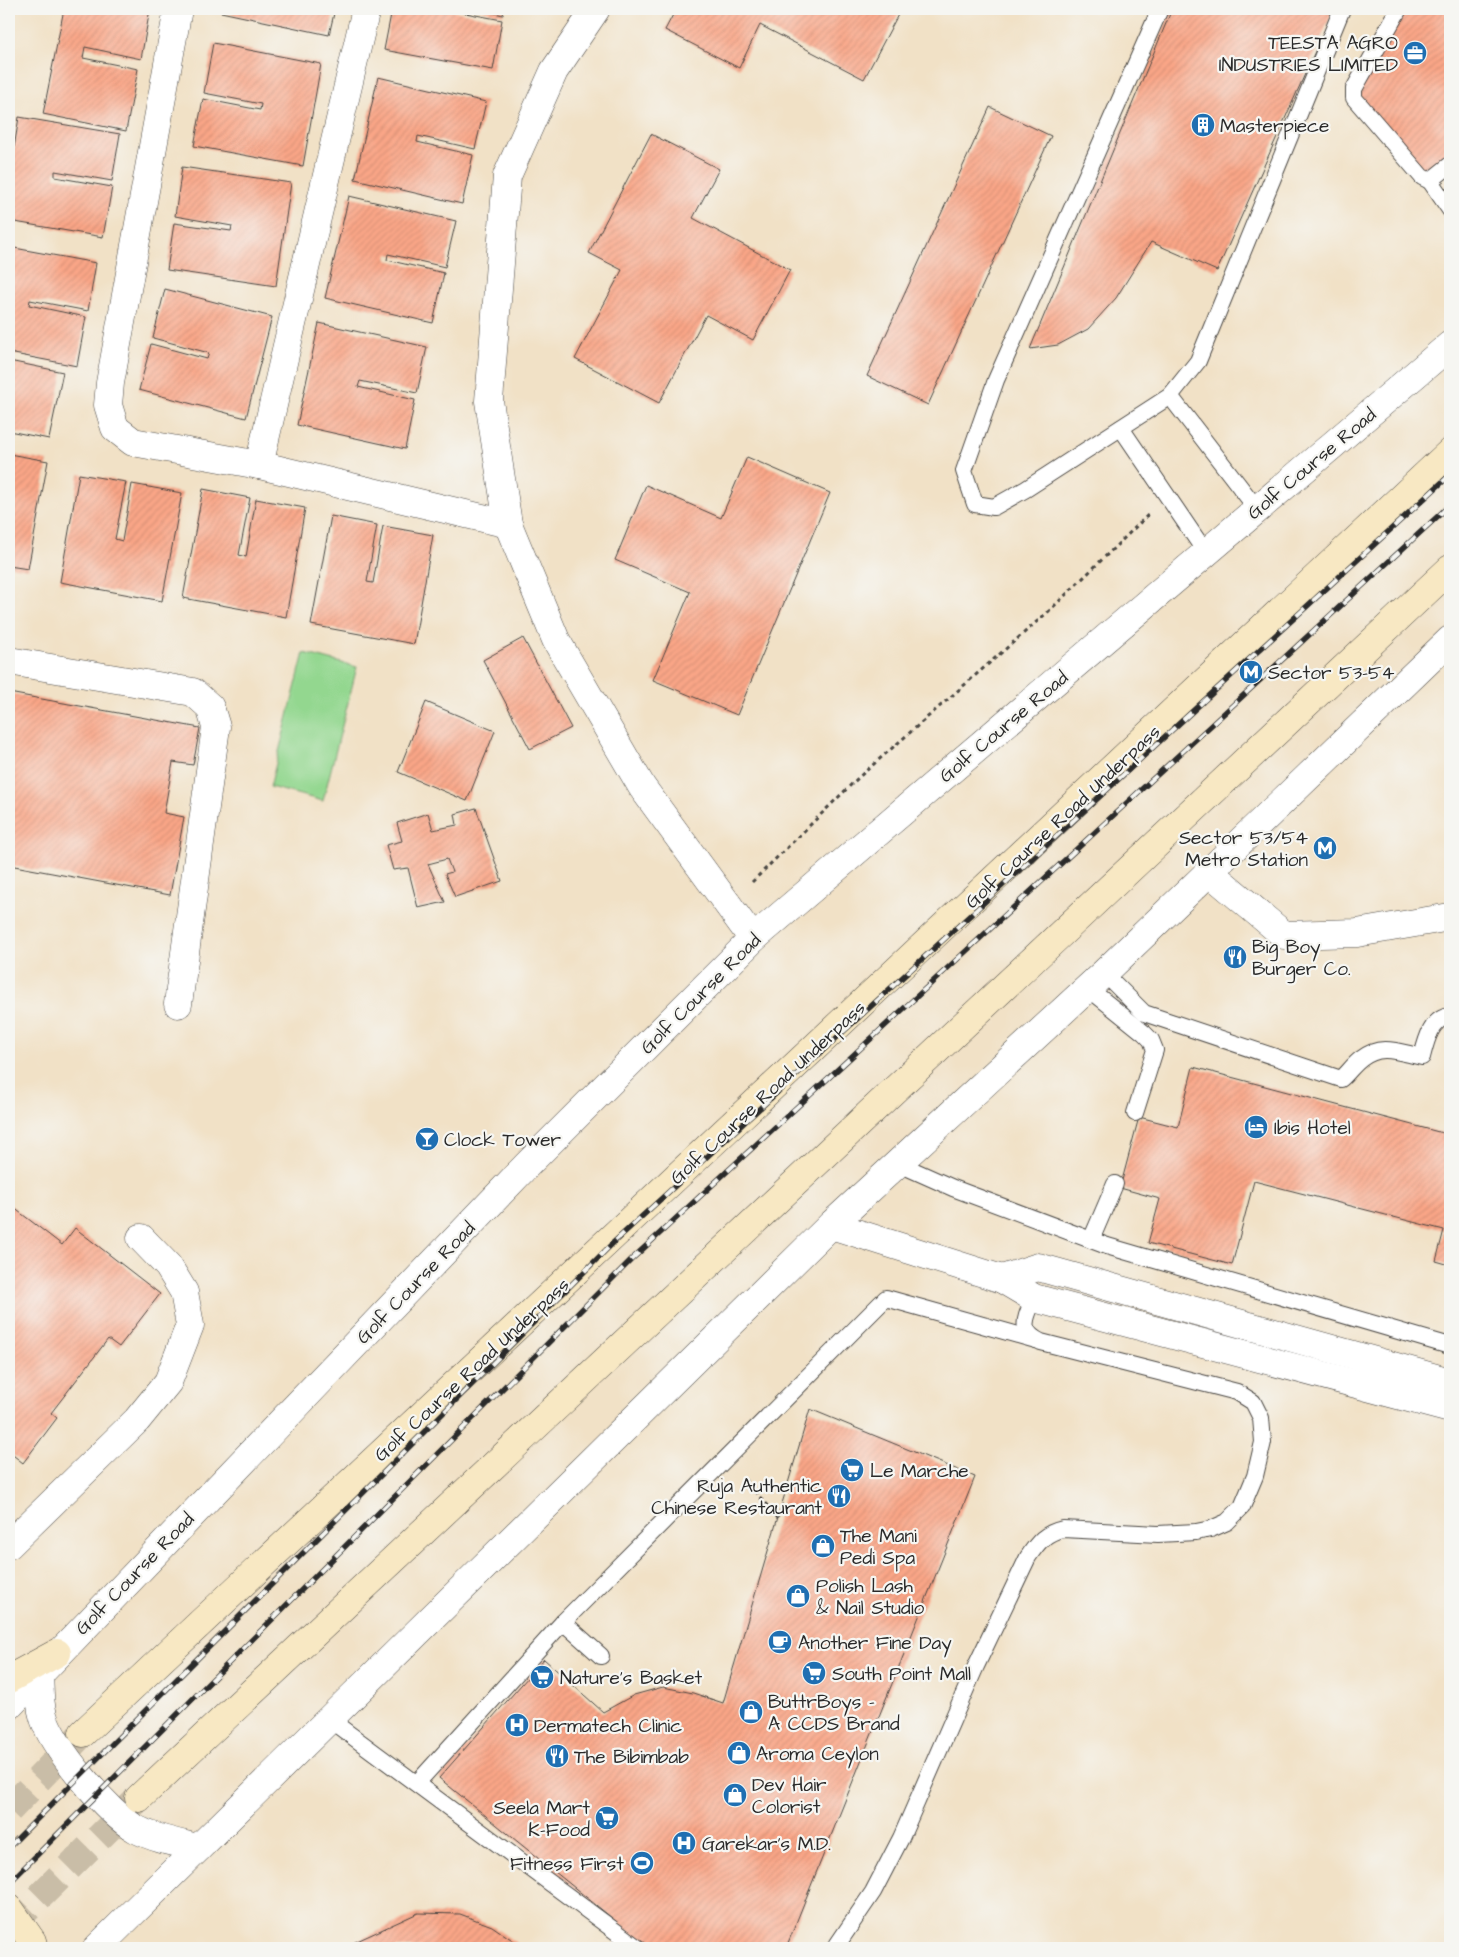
<svg xmlns="http://www.w3.org/2000/svg" width="1459" height="1957" font-family="'Architects Daughter',sans-serif">
<style>
.grass{fill:#93d78f;stroke:#5f815d}
.building{fill:url(#building-hatch)}
.lines{fill:none;stroke-linecap:round;stroke-linejoin:round}
.secondary-tunnel{stroke:#c9bda7;stroke-width:28;stroke-dasharray:28 14;stroke-linecap:butt}
.service-casing{stroke:#494642;stroke-width:18}
.minor-casing{stroke:#494642;stroke-width:29}
.tertiary-casing{stroke:#494642;stroke-width:29}
.secondary-casing{stroke:#494642;stroke-width:29}
.path{stroke:#494642;stroke-width:3;stroke-dasharray:4 4;stroke-linecap:butt}
.service{stroke:#fff;stroke-width:16}
.minor{stroke:#fff;stroke-width:28}
.tertiary{stroke:#fff;stroke-width:28}
.secondary{stroke:#f8e8c3;stroke-width:28}
.rail-casing{stroke:#2b2b2b;stroke-width:5.5}
.rail{stroke:#f6f6f2;stroke-width:4;stroke-dasharray:11;stroke-linecap:butt}
.labels{text-anchor:middle;stroke-width:4.5;stroke-linejoin:round;paint-order:stroke}
.poi-label{font-size:19px;fill:#2b2b2b;stroke:#f6f6f2;text-anchor:start}
.street-label{font-size:19px;fill:#2b2b2b;stroke:#f6f6f2}
</style>
<defs>
<pattern id="building-hatch" width="6" height="6" patternUnits="userSpaceOnUse" patternTransform="scale(1.25)"><rect width="6" height="6" fill="#faa687"/><path d="M-1 1l2-2M0 6l6-6M5 7l2-2" fill="none" stroke="#d68f75"/></pattern>
</defs>
<rect width="100%" height="100%" fill="#f6f6f2"/>
<filter id="ink" filterUnits="userSpaceOnUse"><feTurbulence type="fractalNoise" baseFrequency=".02" numOctaves="2"/><feDisplacementMap in="SourceGraphic" scale="10" xChannelSelector="R" yChannelSelector="G"/><feConvolveMatrix kernelMatrix="1 2 1 2 8 2 1 2 1" color-interpolation-filters="sRGB"/></filter>
<filter id="wash" filterUnits="userSpaceOnUse"><feTurbulence type="fractalNoise" baseFrequency=".0096" numOctaves="4" result="noise"/><feDisplacementMap in="SourceGraphic" scale="20" xChannelSelector="R" yChannelSelector="G"/><feGaussianBlur stdDeviation="1.12" result="paint"/><feColorMatrix in="noise" values="0 0 0 0 0 0 0 0 0 0 0 0 0 0 0 0 0 1.4 0 .05"/><feComposite in="paint" operator="in"/></filter>
<g filter="url(#wash)">
<rect width="100%" height="100%" fill="#f1e1c6"/>
<path class="grass" d="M304,653L357,667L323,801L270,787Z"/>
<g id="blocks">
<g class="building">
<path d="M64,9H150L141,59L85,47L83,58L138,69L126,131L43,114Z"/>
<path d="M222,9H335L329,35L221,12Z"/>
<path d="M392,9H444L502,20L493,70L384,50Z"/>
<path d="M478,9H504L503,15Z"/>
<path d="M676,9H901L864,79L760,25L739,68L665,30Z"/>
<path d="M1172,9H1334L1217,271L1151,242L1116,298L1088,329L1058,345L1030,349Z"/>
<path d="M1386,9H1450V158L1428,179L1354,97L1399,19Z"/>
<path d="M213,43L321,64L303,166L194,146L203,99L260,110L261,104L204,93Z"/>
<path d="M378,77L486,102L475,149L418,136L417,142L473,155L462,204L355,179Z"/>
<path d="M990,107L1051,136L928,405L867,376Z"/>
<path d="M19,117L120,134L112,181L55,171V177L112,187L103,237L9,221V179Z"/>
<path d="M651,134L719,169L693,218L790,270L753,340L706,315L659,403L575,359L622,270L589,253Z"/>
<path d="M182,167L291,183L276,286L167,270L174,223L231,231L232,226L175,216Z"/>
<path d="M349,196L456,221L445,267L388,254L387,260L444,273L433,323L325,298Z"/>
<path d="M9,247L96,263L88,311L30,300L29,305L86,317L77,366L9,353Z"/>
<path d="M165,289L272,317L246,418L139,390L151,344L207,359L209,353L153,338Z"/>
<path d="M319,323L427,347L417,393L360,381L358,387L415,400L405,449L297,425Z"/>
<path d="M9,361L63,372L49,439L9,431Z"/>
<path d="M9,454L48,461L28,569L9,566Z"/>
<path d="M747,457L830,493L737,715L653,680L690,592L615,560L646,485L721,518Z"/>
<path d="M79,474L126,482L115,539L122,541L132,484L182,493L162,601L60,582Z"/>
<path d="M203,489L250,498L239,555L246,557L256,499L305,508L286,617L183,598Z"/>
<path d="M331,516L377,525L367,582L373,583L383,526L433,535L414,644L311,625Z"/>
<path d="M523,638L571,728L530,749L483,660Z"/>
<path d="M9,693L200,728L193,765L173,762L164,813L184,817L170,895L9,865Z"/>
<path d="M426,702L495,731L467,801L398,772Z"/>
<path d="M476,808L502,881L455,897L445,874L452,872L447,859L428,864L445,902L418,908L408,868L393,870L386,845L402,841L397,823L428,813L433,830L457,825L455,814Z"/>
<path d="M1193,1067L1450,1135V1265L1436,1261L1444,1230L1254,1181L1232,1265L1148,1243L1160,1199L1120,1188L1139,1117L1178,1127Z"/>
<path d="M9,1204L62,1245L75,1228L160,1294L119,1347L108,1339L51,1413L57,1418L23,1463L9,1452Z"/>
<path d="M810,1409L975,1477L786,1948H649L439,1778L544,1659L603,1712L634,1695L663,1687L693,1693L723,1703Z"/>
<path d="M418,1913L460,1914L492,1926L524,1948H342Z"/>
</g>
</g>
</g>
<g filter="url(#ink)">
<use href="#blocks" fill-opacity="0" stroke="#494642" stroke-width="1"/>
<g class="lines">
<g class="secondary-tunnel">
<path d="M9,1810L79,1737"/>
<path d="M9,1927L136,1801"/>
</g>
<g class="service-casing">
<g id="service">
<path d="M1160,9L996,380L964,471L975,504L994,507L1026,489L1170,396L1198,361L1342,9"/>
<path d="M1399,9L1354,89V98L1422,177L1430,181L1450,165"/>
<path d="M1430,181L1450,210"/>
<path d="M1170,396L1257,509"/>
<path d="M1121,428L1206,553"/>
<path d="M1104,973L1144,1013L1341,1079C1348,1073 1353,1065 1361,1059C1381,1043 1398,1052 1422,1057C1426,1041 1431,1018 1450,1016"/>
<path d="M1088,988L1144,1033L1151,1040L1155,1050L1135,1113"/>
<path d="M897,1163L953,1188L1107,1246L1450,1346"/>
<path d="M1091,1240L1115,1184"/>
<path d="M563,1622L601,1656"/>
<path d="M329,1719L638,1948"/>
<path d="M417,1783L563,1622L886,1298L1036,1340"/>
<path d="M835,1948L873,1892L901,1838L976,1666L1028,1557C1038,1542 1045,1533 1063,1529L1158,1534L1196,1532L1211,1529L1227,1522L1242,1507L1255,1476L1263,1442L1261,1418L1253,1402L1237,1392L1041,1342C1017,1330 1026,1318 1034,1298"/>
</g>
</g>
<g class="minor-casing">
<g id="minor">
<path d="M178,9L110,383L108,405L115,428L133,442L259,465L508,524"/>
<path d="M596,9L554,71L507,176L489,401L508,524L556,640L642,787L753,939"/>
<path d="M259,465L366,9"/>
<path d="M9,661L193,692L210,707L216,727L178,1004"/>
<path d="M1208,871L1284,935L1357,933L1450,917"/>
<path d="M831,1225L1002,1279L1034,1298L1450,1409"/>
<path d="M1002,1279L1038,1267L1450,1382"/>
<path d="M9,1545L137,1420L168,1382L190,1325L184,1292L168,1266L141,1238"/>
</g>
</g>
<g class="tertiary-casing">
<g id="tertiary">
<path d="M39,1673C40,1687 39,1702 43,1715C51,1746 108,1813 136,1829C155,1839 178,1843 198,1848"/>
<path d="M9,1706L527,1165L753,939L1450,345"/>
<path d="M97,1948L831,1225L1104,973L1450,640"/>
</g>
</g>
<g class="secondary-casing">
<g id="secondary">
<path d="M9,1679L57,1653"/>
<path d="M83,1733L1450,452"/>
<path d="M139,1798L1450,569"/>
<path d="M9,1908L32,1941L34,1948"/>
</g>
</g>
<g class="path">
<path d="M752,882L859,777L1049,611L1149,514"/>
<path d="M744,1479L778,1518"/>
</g>
<use href="#service" class="service"/>
<use href="#minor" class="minor"/>
<use href="#tertiary" class="tertiary"/>
<use href="#secondary" class="secondary"/>
<g class="rail-casing">
<g id="rail">
<path d="M9,1847L614,1242L1450,475"/>
<path d="M9,1883L632,1259L1450,505"/>
</g>
</g>
<use href="#rail" class="rail"/>
</g>
</g>
<defs>
<g id="office-disc" transform="scale(1.25)"><circle r="9.5" fill="#1f6fb2" stroke="#f6f6f2"/><path d="M-6-3h4V-5.5h4V-3h4V5H-6ZM-1-4.5V-3h2v-1.5ZM-6 0V1H6V0Z" fill="#fff"/></g>
<g id="building-disc" transform="scale(1.25)"><circle r="9.5" fill="#1f6fb2" stroke="#f6f6f2"/><path d="M-4-6H4V6H1V3H-1V6H-4ZM-2.5-4.3h1.7v1.8h-1.7ZM.8-4.3h1.7v1.8H.8ZM-2.5-1h1.7V.8h-1.7ZM.8-1h1.7V.8H.8Z" fill="#fff"/></g>
<g id="metro-disc" transform="scale(1.25)"><circle r="9.5" fill="#1f6fb2" stroke="#f6f6f2"/><path d="M-5.5 5V-5H-3L0 0L3-5H5.5V5H3V-.5L0 4L-3-.5V5Z" fill="#fff"/></g>
<g id="restaurant-disc" transform="scale(1.25)"><circle r="9.5" fill="#1f6fb2" stroke="#f6f6f2"/><path d="M-5-6h1v4h1v-4h1v4h1v-4h1v5L-1.5 .5V6h-2V.5L-5-1ZM5-6V6H3V1.5H1.5Q1.5-4 5-6Z" fill="#fff"/></g>
<g id="hotel-disc" transform="scale(1.25)"><circle r="9.5" fill="#1f6fb2" stroke="#f6f6f2"/><path d="M-6-4.5h1.5V1H6V5H4.5V3h-9V5H-6ZM-4 0a1.8 1.8 0 1 1 3.6 0ZM.5 0V-2.5h3Q6-2.5 6 0Z" fill="#fff"/></g>
<g id="bar-disc" transform="scale(1.25)"><circle r="9.5" fill="#1f6fb2" stroke="#f6f6f2"/><path d="M-6-5H6L.8 .8V4.5H3.5V6h-7V4.5H-.8V.8Z" fill="#fff"/></g>
<g id="supermarket-disc" transform="scale(1.25)"><circle r="9.5" fill="#1f6fb2" stroke="#f6f6f2"/><path d="M-6-5.5h2.5l.6 2H6L4.5 2H-2.5L-4.4-4H-6ZM-1.5 3.2a1.3 1.3 0 1 0 .1 0ZM3 3.2a1.3 1.3 0 1 0 .1 0Z" fill="#fff"/></g>
<g id="shop-disc" transform="scale(1.25)"><circle r="9.5" fill="#1f6fb2" stroke="#f6f6f2"/><path d="M-5-2.5h2.3a2.7 3.5 0 0 1 5.4 0H5L5.5 6h-11ZM-1.5-2.5h3a1.5 2.3 0 0 0-3 0Z" fill="#fff"/></g>
<g id="cafe-disc" transform="scale(1.25)"><circle r="9.5" fill="#1f6fb2" stroke="#f6f6f2"/><path d="M-5.5-4.5H6V0H3Q3 3.5 0 3.5H-2.5Q-5.5 3.5-5.5 0ZM3-3.2v2h1.7v-2ZM-6 4.5H4V6H-6Z" fill="#fff"/></g>
<g id="hospital-disc" transform="scale(1.25)"><circle r="9.5" fill="#1f6fb2" stroke="#f6f6f2"/><path d="M-5-5h3v3.5h4V-5h3V5h-3V1.5h-4V5h-3Z" fill="#fff"/></g>
<g id="stadium-disc" transform="scale(1.25)"><circle r="9.5" fill="#1f6fb2" stroke="#f6f6f2"/><path d="M0-5a6.5 5 0 1 0 0 10a6.5 5 0 1 0 0-10ZM-3.5-1.8h7v3.6h-7Z" fill="#fff"/></g>
</defs>
<g fill-rule="evenodd">
<use href="#office-disc" x="1415" y="53"/>
<use href="#building-disc" x="1203" y="125"/>
<use href="#metro-disc" x="1251" y="672"/>
<use href="#metro-disc" x="1325" y="848"/>
<use href="#restaurant-disc" x="1235" y="957"/>
<use href="#hotel-disc" x="1256" y="1127"/>
<use href="#bar-disc" x="427" y="1139"/>
<use href="#supermarket-disc" x="852" y="1470"/>
<use href="#restaurant-disc" x="839" y="1496"/>
<use href="#shop-disc" x="823" y="1546"/>
<use href="#shop-disc" x="798" y="1596"/>
<use href="#cafe-disc" x="780" y="1642"/>
<use href="#supermarket-disc" x="814" y="1673"/>
<use href="#supermarket-disc" x="542" y="1677"/>
<use href="#shop-disc" x="751" y="1712"/>
<use href="#hospital-disc" x="517" y="1725"/>
<use href="#shop-disc" x="739" y="1753"/>
<use href="#restaurant-disc" x="557" y="1756"/>
<use href="#shop-disc" x="735" y="1795"/>
<use href="#supermarket-disc" x="607" y="1818"/>
<use href="#hospital-disc" x="684" y="1843"/>
<use href="#stadium-disc" x="642" y="1863"/>
</g>
<g class="labels">
<g class="poi-label">
<text x="1398" y="49" text-anchor="end">TEESTA AGRO<tspan x="1398" dy="22">INDUSTRIES LIMITED</tspan></text>
<text x="1220" y="132">Masterpiece</text>
<text x="1268" y="679">Sector 53-54</text>
<text x="1308" y="844" text-anchor="end">Sector 53/54<tspan x="1308" dy="22">Metro Station</tspan></text>
<text x="1252" y="953">Big Boy<tspan x="1252" dy="22">Burger Co.</tspan></text>
<text x="1274" y="1134">Ibis Hotel</text>
<text x="444" y="1146">Clock Tower</text>
<text x="870" y="1477">Le Marche</text>
<text x="822" y="1492" text-anchor="end">Ruja Authentic<tspan x="822" dy="22">Chinese Restaurant</tspan></text>
<text x="840" y="1542">The Mani<tspan x="840" dy="22">Pedi Spa</tspan></text>
<text x="816" y="1592">Polish Lash<tspan x="816" dy="22">&amp; Nail Studio</tspan></text>
<text x="798" y="1649">Another Fine Day</text>
<text x="832" y="1680">South Point Mall</text>
<text x="560" y="1684">Nature's Basket</text>
<text x="768" y="1708">ButtrBoys -<tspan x="768" dy="22">A CCDS Brand</tspan></text>
<text x="534" y="1732">Dermatech Clinic</text>
<text x="756" y="1760">Aroma Ceylon</text>
<text x="574" y="1763">The Bibimbab</text>
<text x="752" y="1791">Dev Hair<tspan x="752" dy="22">Colorist</tspan></text>
<text x="590" y="1814" text-anchor="end">Seela Mart<tspan x="590" dy="22">K-Food</tspan></text>
<text x="702" y="1850">Garekar's M.D.</text>
<text x="624" y="1870" text-anchor="end">Fitness First</text>
</g>
<g class="street-label">
<text transform="translate(1311 463) rotate(-40)" y="7">Golf Course Road</text>
<text transform="translate(1003 726) rotate(-40)" y="7">Golf Course Road</text>
<text transform="translate(1062 816) rotate(-43)" y="7">Golf Course Road Underpass</text>
<text transform="translate(700 993) rotate(-45)" y="7">Golf Course Road</text>
<text transform="translate(767 1092) rotate(-43)" y="7">Golf Course Road Underpass</text>
<text transform="translate(415 1282) rotate(-46)" y="7">Golf Course Road</text>
<text transform="translate(471 1369) rotate(-43)" y="7">Golf Course Road Underpass</text>
<text transform="translate(134 1573) rotate(-46)" y="7">Golf Course Road</text>
</g>
</g>
<rect width="1459" height="1957" fill="none" stroke="#f6f6f2" stroke-width="30"/>
</svg>
